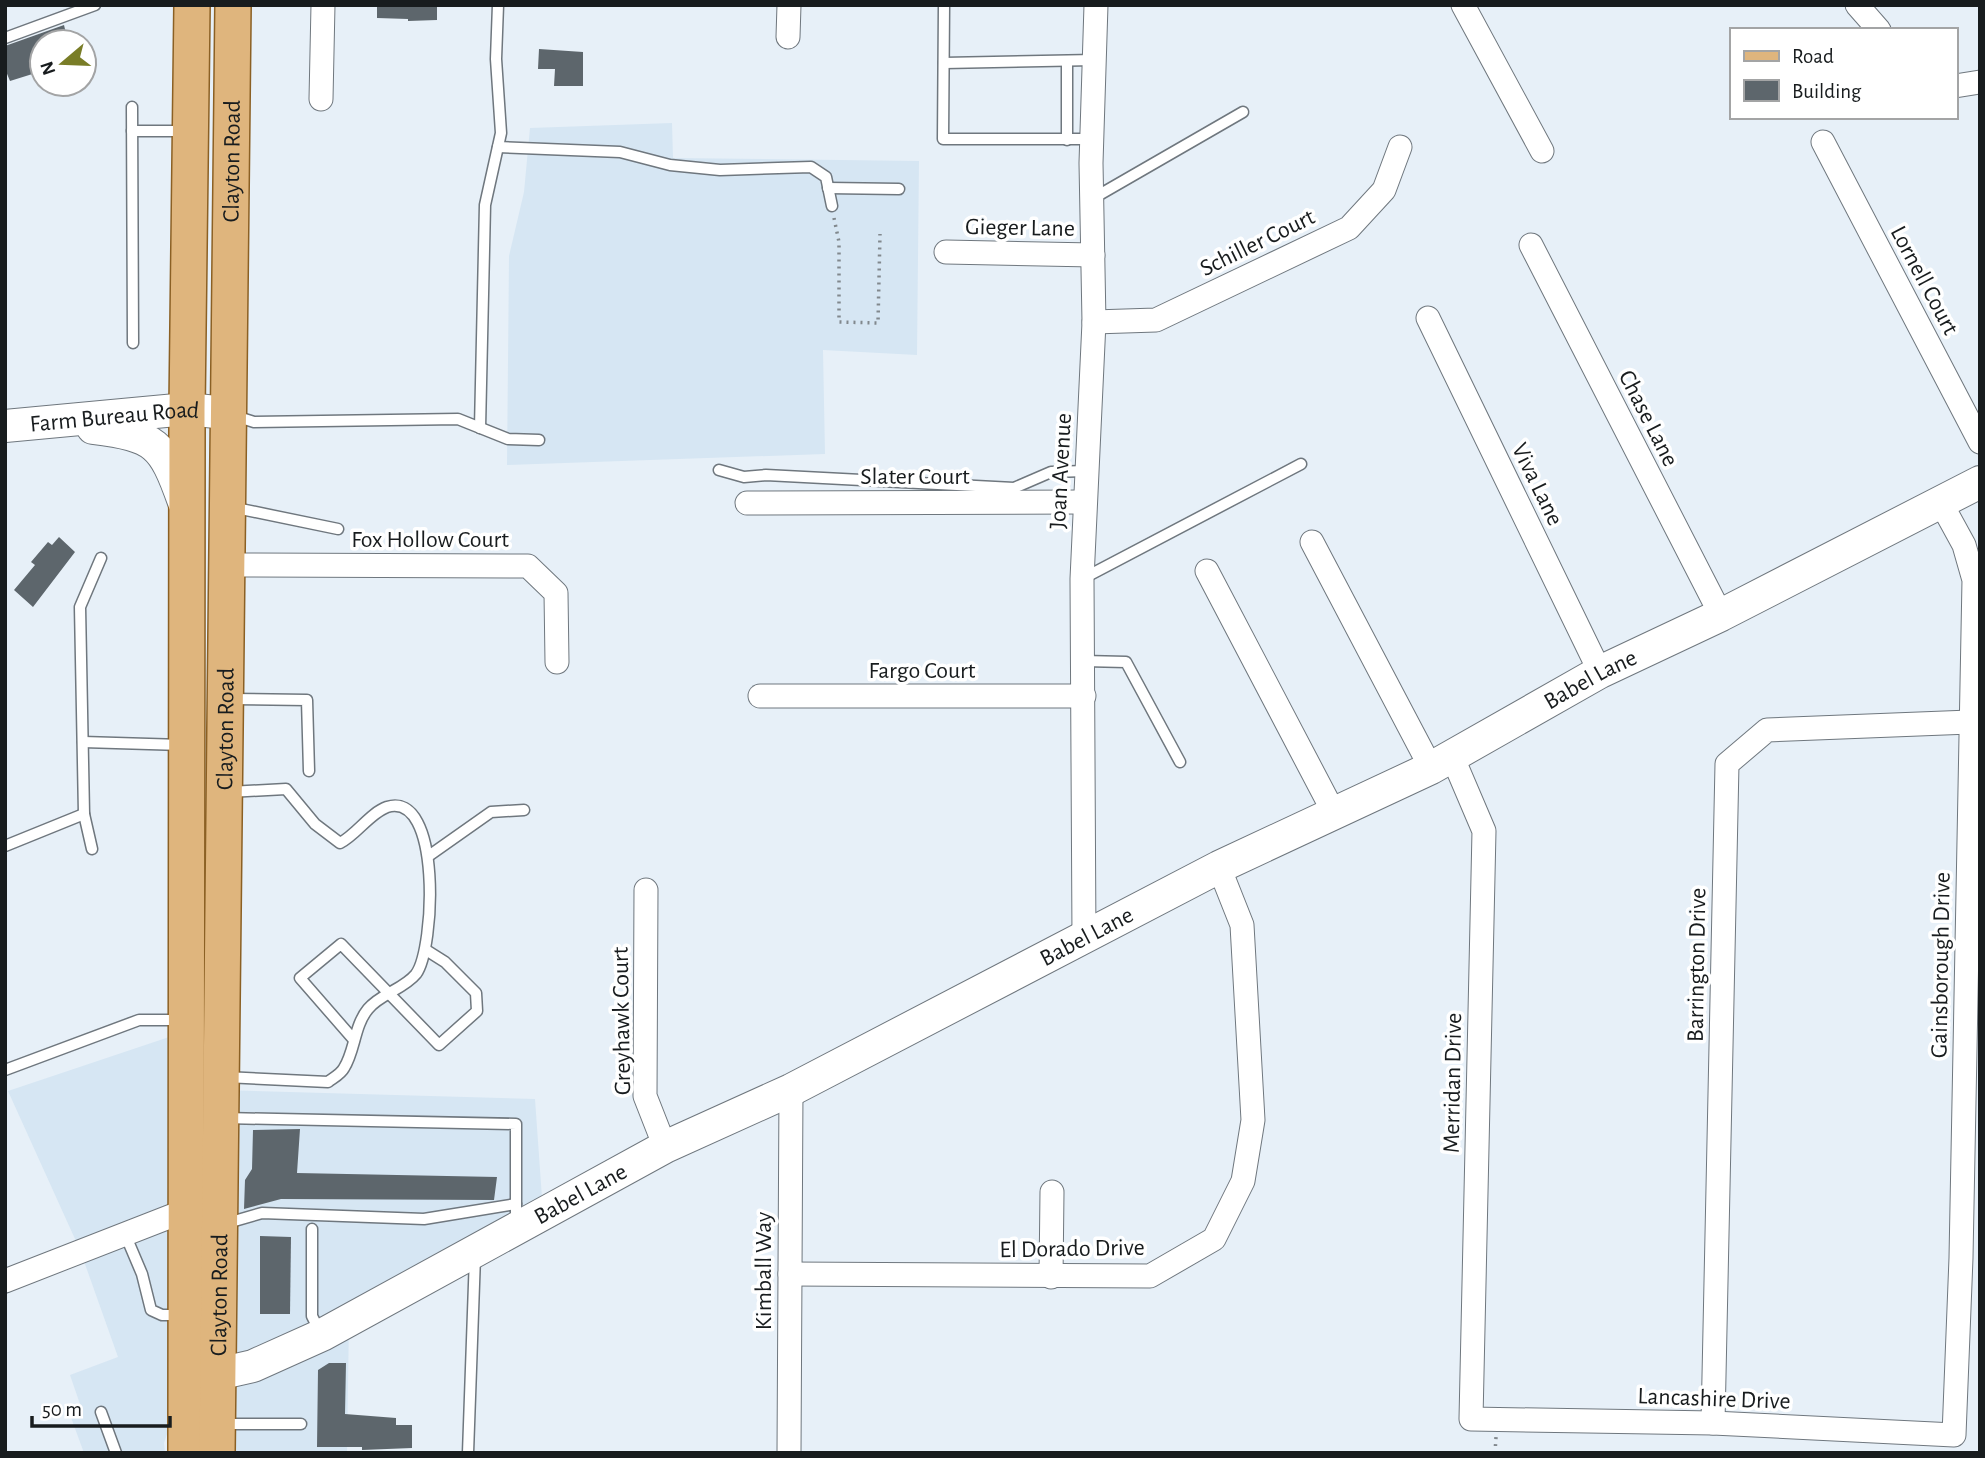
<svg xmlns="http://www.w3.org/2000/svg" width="1985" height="1458" font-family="'Alegreya Sans',sans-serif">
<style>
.built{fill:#d6e6f3}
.building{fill:#5d666c}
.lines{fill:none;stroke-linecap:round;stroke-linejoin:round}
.lane-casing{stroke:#6f777e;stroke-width:13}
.street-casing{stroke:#6f777e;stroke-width:25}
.secondary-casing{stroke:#6f777e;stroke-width:34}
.primary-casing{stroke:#8b6024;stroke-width:38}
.path{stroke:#81888d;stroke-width:3.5;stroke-dasharray:2 5;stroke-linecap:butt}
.lane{stroke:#fff;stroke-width:10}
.street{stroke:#fff;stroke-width:23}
.secondary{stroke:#fff;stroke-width:32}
.primary{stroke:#dfb57d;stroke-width:35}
.labels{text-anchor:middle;stroke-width:7;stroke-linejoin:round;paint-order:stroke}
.street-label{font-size:24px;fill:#181c1e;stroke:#fff}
</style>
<rect width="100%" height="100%" fill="#e7f0f8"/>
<g class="built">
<path d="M672,123L673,158L919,161L917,355L823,350L825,454L507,465L509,256L524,192L530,128Z"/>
<path d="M187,1031V1374L164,1443L165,1453H84L69,1412L81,1407L70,1375L118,1357L80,1250L8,1091Z"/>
<path d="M220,1090L535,1099L543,1212L349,1320L347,1452H217Z"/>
</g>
<g class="building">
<path d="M377,5H437V20L408,21V19L377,18Z"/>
<path d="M64,25L68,42H44L42,37V71L10,81L5,69V46Z"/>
<path d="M539,49L583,52V86H554L555,69H538Z"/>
<path d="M59,537L75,552L33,607L14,590L35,565L31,562L48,542L52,545Z"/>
<path d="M300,1129L297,1173L497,1177L494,1200L281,1199L244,1209L245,1180L252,1169L253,1130Z"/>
<path d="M260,1236L291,1237L290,1314H260Z"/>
<path d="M329,1363H346L345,1414L396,1418V1425H412V1448L362,1450V1447H317L318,1370Z"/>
</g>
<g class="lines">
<g class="lane-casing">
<g id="lane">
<path d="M944,5L943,139H1093"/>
<path d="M5,38L95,5"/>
<path d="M944,63L1094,60"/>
<path d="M132,107L133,343"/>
<path d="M132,131H186"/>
<path d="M1067,140V61"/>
<path d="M498,147L620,152L670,165L720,170L811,167L826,177L832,206"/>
<path d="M828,188L899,189"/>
<path d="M1092,199L1243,112"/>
<path d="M232,415L254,422L458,419L508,439L539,440"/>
<path d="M480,428L485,205L501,133L496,59L498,5"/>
<path d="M719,470L744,477L766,475L1014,488L1051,472L1086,471"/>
<path d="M231,507L338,529"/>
<path d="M1082,579L1301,464"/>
<path d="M1084,661L1126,662L1180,762"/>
<path d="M229,699L307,700L309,771"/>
<path d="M83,742L182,745"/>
<path d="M5,846L84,814"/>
<path d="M92,849L84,814L80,607L101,558"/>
<path d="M430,855L491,812L524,810"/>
<path d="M354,1040L300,978L341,944L439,1045L477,1011L476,993L445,962L426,950"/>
<path d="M5,1070L139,1020H183"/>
<path d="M225,1077L328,1082C333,1078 341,1074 344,1068C355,1051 354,1026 368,1009C380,994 404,989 416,974C435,948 442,790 387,807C370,813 356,835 340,843L315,824L286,789L229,792"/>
<path d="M225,1118L516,1124V1223"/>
<path d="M224,1224L262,1213L424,1219L516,1204"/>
<path d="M312,1229V1316L320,1332"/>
<path d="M125,1234L142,1274L151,1310L162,1315H181"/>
<path d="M101,1412L116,1453"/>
<path d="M223,1424H301"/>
<path d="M468,1453L475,1256"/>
</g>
</g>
<g class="street-casing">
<g id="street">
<path d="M1463,5L1542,151"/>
<path d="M1857,5L1879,30"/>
<path d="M788,37L789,5"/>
<path d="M1955,86L1980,82"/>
<path d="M321,99L323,5"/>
<path d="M1823,142L1980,442"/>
<path d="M1531,245L1721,615"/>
<path d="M946,252L1093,255"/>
<path d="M1428,318L1600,672"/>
<path d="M1094,322L1156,320L1349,228L1384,190L1400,147"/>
<path d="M747,503L1084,502"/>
<path d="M1312,542L1431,768"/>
<path d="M224,565L528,566L556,593L557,662"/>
<path d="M1207,571L1334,813"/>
<path d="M760,696H1084"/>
<path d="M1452,756L1484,831L1471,1419L1713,1423L1954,1435L1961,1258L1974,580L1964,545L1941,503"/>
<path d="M646,890L645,1096L665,1147"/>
<path d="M1084,939L1082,579L1094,322L1091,163L1096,5"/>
<path d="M790,1274L1150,1276L1214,1239L1243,1181L1253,1120L1242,925L1219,867"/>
<path d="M1051,1277L1052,1192"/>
<path d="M5,1281L187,1210"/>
<path d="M1713,1423L1727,764L1767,730L1970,722"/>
<path d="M789,1453L791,1090"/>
</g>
</g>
<g class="secondary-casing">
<g id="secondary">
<path id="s1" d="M5,426L187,409L226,413"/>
<path d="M93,428C156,436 163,443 184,502"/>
<path id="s2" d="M194,1374H218L253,1366L322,1335L665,1147L791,1090L1219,867L1431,768L1600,672L1721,615L1980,482"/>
</g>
</g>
<g class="primary-casing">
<g id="primary">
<path d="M186,1453L187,409L192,5"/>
<path id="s3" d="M217,1453L233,5"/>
</g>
</g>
<g class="path">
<path d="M834,218L839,242V322L878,323L880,234"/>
<path d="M1495,1453L1496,1437"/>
</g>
<use href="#lane" class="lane"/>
<use href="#street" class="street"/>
<use href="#secondary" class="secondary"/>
<use href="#primary" class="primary"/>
</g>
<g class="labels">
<g class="street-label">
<text dy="8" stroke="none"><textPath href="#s3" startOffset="1292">Clayton Road</textPath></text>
<text transform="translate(1020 227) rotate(1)" y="8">Gieger Lane</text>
<text transform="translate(1257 242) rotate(-26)" y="8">Schiller Court</text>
<text transform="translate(1925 280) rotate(62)" y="8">Lornell Court</text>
<text dy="8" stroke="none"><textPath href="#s1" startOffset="110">Farm Bureau Road</textPath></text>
<text transform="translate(1649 418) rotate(63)" y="8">Chase Lane</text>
<text transform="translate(1060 471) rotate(-87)" y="8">Joan Avenue</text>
<text x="915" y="484">Slater Court</text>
<text transform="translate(1538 484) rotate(64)" y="8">Viva Lane</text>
<text x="430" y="547">Fox Hollow Court</text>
<text x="922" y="678">Fargo Court</text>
<text dy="8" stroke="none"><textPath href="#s2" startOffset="1564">Babel Lane</textPath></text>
<text dy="8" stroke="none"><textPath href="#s3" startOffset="724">Clayton Road</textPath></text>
<text dy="8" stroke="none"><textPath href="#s2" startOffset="998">Babel Lane</textPath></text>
<text transform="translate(1696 965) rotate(-89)" y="8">Barrington Drive</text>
<text transform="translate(1940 965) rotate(-89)" y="8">Gainsborough Drive</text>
<text transform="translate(621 1021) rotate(-91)" y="8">Greyhawk Court</text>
<text transform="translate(1452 1083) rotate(-89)" y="8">Merridan Drive</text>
<text dy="8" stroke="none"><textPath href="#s2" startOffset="430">Babel Lane</textPath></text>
<text transform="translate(1072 1248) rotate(-1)" y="8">El Dorado Drive</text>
<text transform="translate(763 1271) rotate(-90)" y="8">Kimball Way</text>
<text dy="8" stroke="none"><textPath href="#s3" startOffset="158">Clayton Road</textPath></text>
<text transform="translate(1714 1398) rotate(2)" y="8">Lancashire Drive</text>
</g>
</g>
<rect width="1985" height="1458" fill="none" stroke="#181c1e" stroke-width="14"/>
<rect x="1730" y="28" width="228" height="91" fill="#ffffff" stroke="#a3a4a5" stroke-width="2"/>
<rect x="1744" y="51" width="35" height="10" fill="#dfb57d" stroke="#a3a4a5" stroke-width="2"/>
<text x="1792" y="63" font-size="21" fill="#181c1e">Road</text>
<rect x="1744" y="80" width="35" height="21" fill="#5d666c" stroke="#a3a4a5" stroke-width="2"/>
<text x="1792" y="98" font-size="21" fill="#181c1e">Building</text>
<g transform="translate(63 63) rotate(251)"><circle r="33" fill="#ffffff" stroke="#a3a4a5" stroke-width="2"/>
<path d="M0-5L12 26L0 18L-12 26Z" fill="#797d27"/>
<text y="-10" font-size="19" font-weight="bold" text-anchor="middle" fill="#181c1e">N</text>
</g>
<path d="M32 1416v10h138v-10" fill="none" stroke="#181c1e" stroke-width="3.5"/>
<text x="42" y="1416" font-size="21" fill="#181c1e" stroke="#ffffff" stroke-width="5" paint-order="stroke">50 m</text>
</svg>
